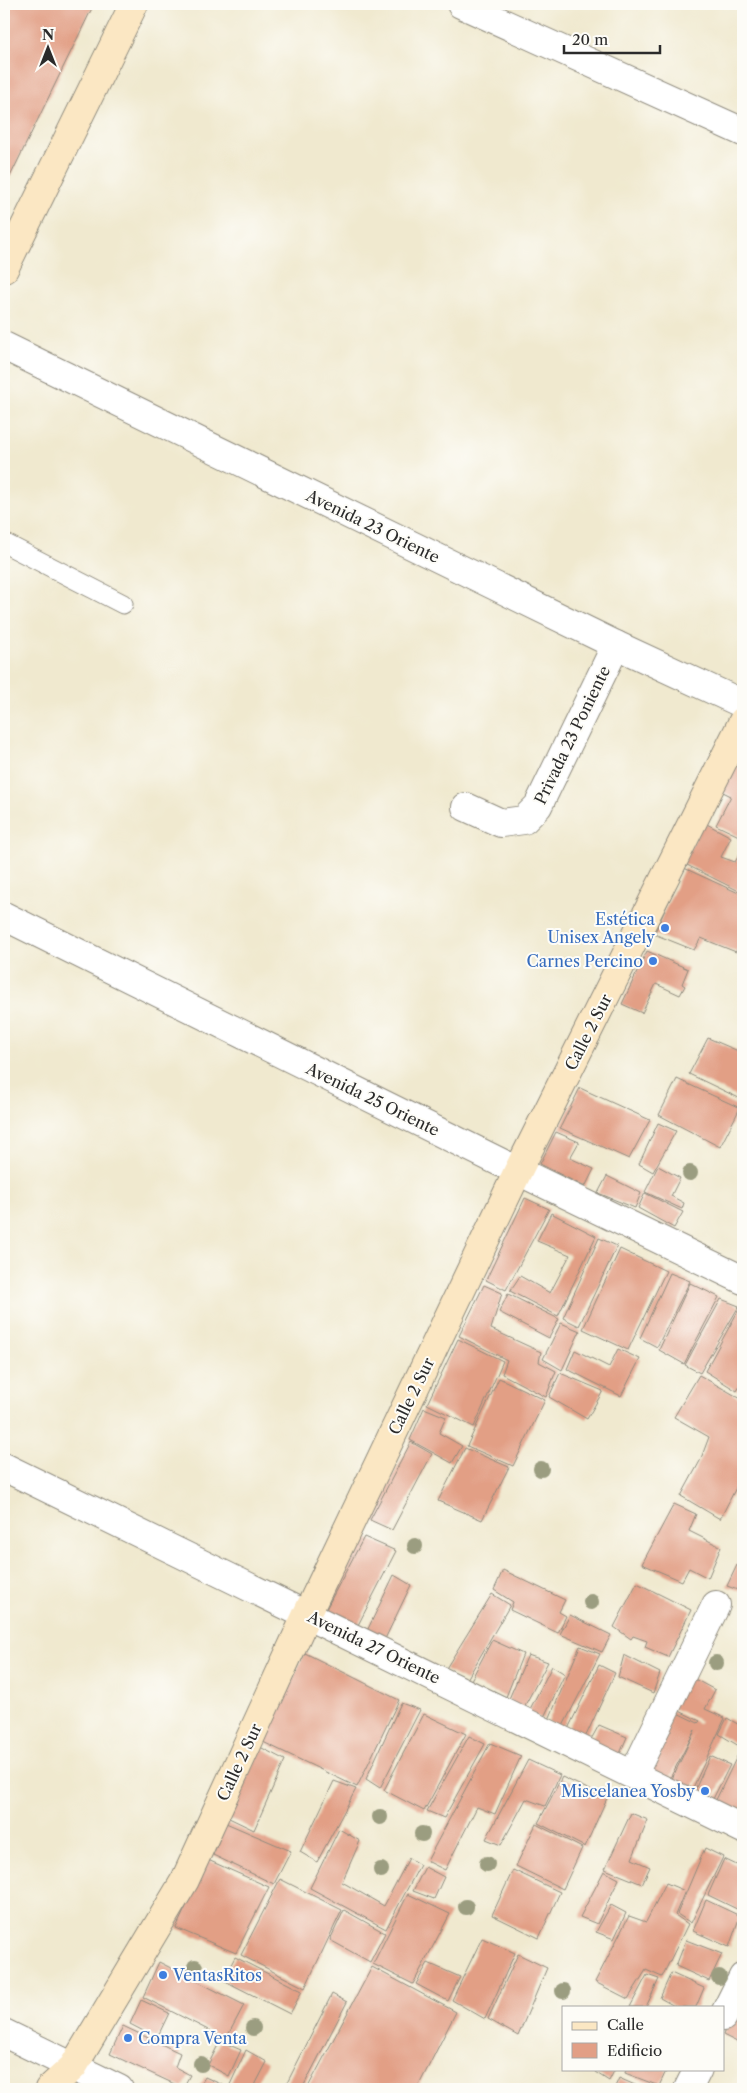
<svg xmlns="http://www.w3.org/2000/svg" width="747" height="2093" font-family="'Libre Caslon Text',serif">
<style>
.building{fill:#e29f85}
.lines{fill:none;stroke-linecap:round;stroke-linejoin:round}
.service-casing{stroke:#8e8a7d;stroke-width:21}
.minor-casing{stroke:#8e8a7d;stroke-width:30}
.secondary-casing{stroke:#8e8a7d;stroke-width:30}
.service{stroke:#fff;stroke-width:19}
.minor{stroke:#fff;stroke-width:28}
.secondary{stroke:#fbe7c3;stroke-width:28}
.tree{fill:#9b9d80}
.shop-dot{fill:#3f7fe0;stroke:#fdfcf7;stroke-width:2}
.labels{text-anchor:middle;stroke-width:4;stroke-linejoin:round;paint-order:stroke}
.street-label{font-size:16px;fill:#2b2b2b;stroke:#fdfcf7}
.shop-label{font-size:16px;fill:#366cbe;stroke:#fdfcf7;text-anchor:end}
</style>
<rect width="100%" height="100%" fill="#fdfcf7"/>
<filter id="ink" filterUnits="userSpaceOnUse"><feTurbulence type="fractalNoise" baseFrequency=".02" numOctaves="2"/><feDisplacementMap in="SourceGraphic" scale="10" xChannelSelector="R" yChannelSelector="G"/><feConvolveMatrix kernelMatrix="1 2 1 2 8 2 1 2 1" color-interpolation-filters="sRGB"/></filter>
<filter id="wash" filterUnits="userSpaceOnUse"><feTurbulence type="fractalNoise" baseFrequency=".0096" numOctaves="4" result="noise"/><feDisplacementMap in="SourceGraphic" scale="20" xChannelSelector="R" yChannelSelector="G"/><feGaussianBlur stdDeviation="1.12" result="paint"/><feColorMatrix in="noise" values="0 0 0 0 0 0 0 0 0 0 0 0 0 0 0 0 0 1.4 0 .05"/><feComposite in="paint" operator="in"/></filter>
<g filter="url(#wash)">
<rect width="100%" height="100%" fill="#f0e9cf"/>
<g id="blocks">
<g class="building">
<path d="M4,4H94L4,189Z"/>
<path d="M743,751V838L716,825L731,796L721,791Z"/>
<path d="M703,822L731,837L721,857L735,862L743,848V893L683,863Z"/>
<path d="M684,868L743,895V935L736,952L701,938L694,950L654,934Z"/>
<path d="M647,951L688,969L682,984L685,986L680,995L656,984L642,1013L622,1004Z"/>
<path d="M708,1038L743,1053V1093L741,1099L689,1074Z"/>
<path d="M677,1079L740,1108L720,1147L659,1115Z"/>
<path d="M580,1088L650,1120L629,1159L560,1128Z"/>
<path d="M658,1123L676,1131L653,1172L639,1164Z"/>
<path d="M556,1132L579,1142L570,1158L594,1169L585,1187L540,1164Z"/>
<path d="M658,1166L680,1178L671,1196L684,1203L682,1209L645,1192Z"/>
<path d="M607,1176L641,1193L635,1208L598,1193Z"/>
<path d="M645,1193L683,1212L674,1228L638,1208Z"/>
<path d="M525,1198L549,1209L506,1290L486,1280Z"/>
<path d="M551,1213L596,1236L558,1316L510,1291L520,1276L550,1293L570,1255L537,1241Z"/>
<path d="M599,1238L617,1246L579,1326L563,1318Z"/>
<path d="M620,1249L666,1271L628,1350L583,1329Z"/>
<path d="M670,1273L690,1281L657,1347L640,1338Z"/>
<path d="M690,1283L719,1297L684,1364L659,1350Z"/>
<path d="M484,1285L502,1293L491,1329L541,1352L539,1362L556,1371L546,1397L502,1374L507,1360L459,1336Z"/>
<path d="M508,1294L559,1319L549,1338L499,1312Z"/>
<path d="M721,1299L739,1306L700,1373L685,1365Z"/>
<path d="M743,1302V1352L738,1362L743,1365V1381L737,1391L705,1371Z"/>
<path d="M561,1323L580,1331L562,1370L543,1359Z"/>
<path d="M458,1339L503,1361L474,1427L427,1404Z"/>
<path d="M618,1349L640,1359L621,1396L567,1369L575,1350L609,1367Z"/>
<path d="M560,1373L603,1391L587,1419L549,1397Z"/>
<path d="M699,1375L743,1400V1474L720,1519L681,1496L700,1461L709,1437L674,1417Z"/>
<path d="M499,1378L545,1400L513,1466L467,1446Z"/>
<path d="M424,1408L446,1417L439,1433L462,1446L452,1463L410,1440Z"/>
<path d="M411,1442L432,1454L392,1530L370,1520Z"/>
<path d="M465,1448L509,1467L482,1520L438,1501Z"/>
<path d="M674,1504L696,1514L689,1531L721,1547L708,1578L689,1568L682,1581L642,1564Z"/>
<path d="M364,1537L396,1551L356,1629L325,1611Z"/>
<path d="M737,1565L743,1568V1592L727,1586Z"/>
<path d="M503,1570L565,1600L559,1612L566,1616L558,1633L510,1610L513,1602L494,1590Z"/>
<path d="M394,1575L411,1585L384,1641L366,1633Z"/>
<path d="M637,1583L691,1610L668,1657L645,1647L647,1641L633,1636L631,1639L614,1627Z"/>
<path d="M492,1594L510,1605L466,1681L445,1670Z"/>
<path d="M570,1615L611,1635L602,1652L560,1634Z"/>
<path d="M492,1640L523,1654L506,1697L470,1682Z"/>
<path d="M580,1646L600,1654L562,1728L548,1722Z"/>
<path d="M305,1653L399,1700L357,1787L263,1742Z"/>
<path d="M528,1655L548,1662L523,1709L508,1701Z"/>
<path d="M624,1655L660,1673L653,1693L618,1677Z"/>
<path d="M599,1665L615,1673L584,1740L567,1731Z"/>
<path d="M552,1666L565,1674L543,1719L528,1713Z"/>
<path d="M687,1675L715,1690L705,1709L725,1718L691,1792L671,1781L695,1730L668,1782L640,1769L669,1709L698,1723L700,1721L671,1707Z"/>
<path d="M401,1703L420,1710L380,1788L366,1779Z"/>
<path d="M424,1714L466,1734L424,1811L384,1790Z"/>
<path d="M727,1718L743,1727V1737L739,1746L719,1734Z"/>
<path d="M599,1725L627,1737L619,1756L589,1743Z"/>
<path d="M469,1736L485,1744L444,1818L427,1811Z"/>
<path d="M490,1743L521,1756L495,1814L477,1807L445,1870L427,1861Z"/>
<path d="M743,1744V1807L739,1816L714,1804Z"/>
<path d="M260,1747L285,1760L254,1830L229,1818Z"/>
<path d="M710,1756L730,1765L712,1801L694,1792Z"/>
<path d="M528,1760L560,1775L545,1806L526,1799L501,1845L486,1839Z"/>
<path d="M562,1777L607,1798L585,1847L538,1823Z"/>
<path d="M334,1781L356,1789L317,1862L300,1852Z"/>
<path d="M631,1813L648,1820L632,1859L650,1867L642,1884L605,1869Z"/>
<path d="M226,1823L291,1851L274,1884L213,1855Z"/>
<path d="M536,1824L582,1848L563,1889L516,1866Z"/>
<path d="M339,1829L360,1841L342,1882L384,1906L409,1858L420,1865L386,1929L310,1888Z"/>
<path d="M705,1848L723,1857L691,1923L677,1914Z"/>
<path d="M724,1859L743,1868V1912L708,1895Z"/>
<path d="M208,1860L269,1887L236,1953L176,1928Z"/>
<path d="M425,1867L444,1877L434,1899L413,1891Z"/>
<path d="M513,1870L560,1892L539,1938L492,1915Z"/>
<path d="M604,1871L619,1879L597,1924L580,1917Z"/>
<path d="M280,1879L342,1910L305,1988L241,1955Z"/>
<path d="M666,1883L685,1891L675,1915L688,1924L662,1977L646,1970L628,1999L595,1982L629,1916L646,1922Z"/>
<path d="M408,1894L450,1914L413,1984L373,1964Z"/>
<path d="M706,1900L740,1916L729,1947L693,1931Z"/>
<path d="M611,1905L626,1913L614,1939L596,1932Z"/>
<path d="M344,1910L385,1933L370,1962L330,1940Z"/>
<path d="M482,1938L515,1953L485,2019L452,2000Z"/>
<path d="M686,1940L722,1954L709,1981L676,1966Z"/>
<path d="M518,1954L547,1968L518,2036L488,2019Z"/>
<path d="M235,1957L302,1991L290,2014L223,1980Z"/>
<path d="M159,1962L244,2005L226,2039L143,1997Z"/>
<path d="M428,1963L460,1977L448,2001L416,1984Z"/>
<path d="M372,1967L456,2012L417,2089H307Z"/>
<path d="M671,1973L704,1988L696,2007H676L660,1998Z"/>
<path d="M647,1975L659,1979L646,2007H630Z"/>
<path d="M332,1994L347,2002L302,2089H284Z"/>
<path d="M141,2000L169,2013L157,2038L130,2024Z"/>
<path d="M734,2005L743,2010V2045L723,2035Z"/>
<path d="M123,2026L180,2053L175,2067L190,2075L183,2088L110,2054Z"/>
<path d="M220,2041L241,2050L229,2076L208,2065Z"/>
<path d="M246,2050L267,2062L253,2089H228Z"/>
<path d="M597,2069H615L609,2081L595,2072Z"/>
<path d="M626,2069H667L659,2086L625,2073Z"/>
<path d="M205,2077L225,2086L223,2089H198Z"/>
<path d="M619,2078L644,2089H614Z"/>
</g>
</g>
</g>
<g filter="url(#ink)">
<use href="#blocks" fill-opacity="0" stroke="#8e8a7d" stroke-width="1"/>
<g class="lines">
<g class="service-casing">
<path id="service" d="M4,543L123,604"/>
</g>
<g class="minor-casing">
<g id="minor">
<path d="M461,4L743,132"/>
<path d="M4,346L616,645L743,704"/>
<path d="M466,807L501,823L524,820L538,806L616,645"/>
<path d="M4,916L518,1171L743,1280"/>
<path d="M4,1467L743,1829"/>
<path d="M633,1775L716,1605"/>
<path d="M723,2017L743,1977"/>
<path d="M4,2033L119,2089"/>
<path d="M688,2089L698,2069"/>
</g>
</g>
<g class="secondary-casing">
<g id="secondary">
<path d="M4,269L134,4"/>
<path d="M49,2089L73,2067L185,1880L307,1614L518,1171L743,721"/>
</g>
</g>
<use href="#service" class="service"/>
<use href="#minor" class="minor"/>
<use href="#secondary" class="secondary"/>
</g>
<g class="tree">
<circle cx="690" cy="1173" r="8"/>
<circle cx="541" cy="1469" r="8"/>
<circle cx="415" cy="1546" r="8"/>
<circle cx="591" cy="1602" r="8"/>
<circle cx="716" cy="1663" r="8"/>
<circle cx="380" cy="1817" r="8"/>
<circle cx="422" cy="1834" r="8"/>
<circle cx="487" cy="1864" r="8"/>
<circle cx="381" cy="1870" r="8"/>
<circle cx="466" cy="1907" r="8"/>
<circle cx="195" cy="1967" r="8"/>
<circle cx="719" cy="1977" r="8"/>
<circle cx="563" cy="1991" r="8"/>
<circle cx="253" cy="2028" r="8"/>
<circle cx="201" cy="2064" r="8"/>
</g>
</g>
<g class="shop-dot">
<circle cx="665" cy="928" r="5"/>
<circle cx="653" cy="961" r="5"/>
<circle cx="705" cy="1791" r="5"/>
<circle cx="163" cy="1975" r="5"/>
<circle cx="128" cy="2038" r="5"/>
</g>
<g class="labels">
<g class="street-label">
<text transform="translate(373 526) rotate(26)" y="6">Avenida 23 Oriente</text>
<text transform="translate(572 735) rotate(-64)" y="6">Privada 23 Poniente</text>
<text transform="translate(588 1032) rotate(-63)" y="6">Calle 2 Sur</text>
<text transform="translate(373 1099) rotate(26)" y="6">Avenida 25 Oriente</text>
<text transform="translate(411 1396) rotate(-64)" y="6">Calle 2 Sur</text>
<text transform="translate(374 1647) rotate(26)" y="6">Avenida 27 Oriente</text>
<text transform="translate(239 1762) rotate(-65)" y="6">Calle 2 Sur</text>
</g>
<g class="shop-label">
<text x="655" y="925">Estética<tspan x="655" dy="18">Unisex Angely</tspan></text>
<text x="643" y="967">Carnes Percino</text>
<text x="695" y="1797">Miscelanea Yosby</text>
<text x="173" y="1981" text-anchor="start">VentasRitos</text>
<text x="138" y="2044" text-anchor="start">Compra Venta</text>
</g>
</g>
<rect width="747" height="2093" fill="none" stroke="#fdfcf7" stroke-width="20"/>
<rect x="562" y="2006" width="162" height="65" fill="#fdfcf7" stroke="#a9a8a5"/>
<rect x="572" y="2022" width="25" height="8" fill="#fbe7c3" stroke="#a9a8a5"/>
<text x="607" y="2030" font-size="15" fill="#2b2b2b">Calle</text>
<rect x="572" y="2043" width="25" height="15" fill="#e29f85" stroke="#a9a8a5"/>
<text x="607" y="2056" font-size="15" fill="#2b2b2b">Edificio</text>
<g transform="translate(48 48)" stroke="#fdfcf7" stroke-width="4" paint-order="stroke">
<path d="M0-4L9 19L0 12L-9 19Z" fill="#2b2b2b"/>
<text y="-8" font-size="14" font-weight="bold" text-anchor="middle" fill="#2b2b2b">N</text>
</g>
<path d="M564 45v8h96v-8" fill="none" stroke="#2b2b2b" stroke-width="2.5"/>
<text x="572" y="45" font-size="15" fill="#2b2b2b" stroke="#fdfcf7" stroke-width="4" paint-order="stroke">20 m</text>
</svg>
